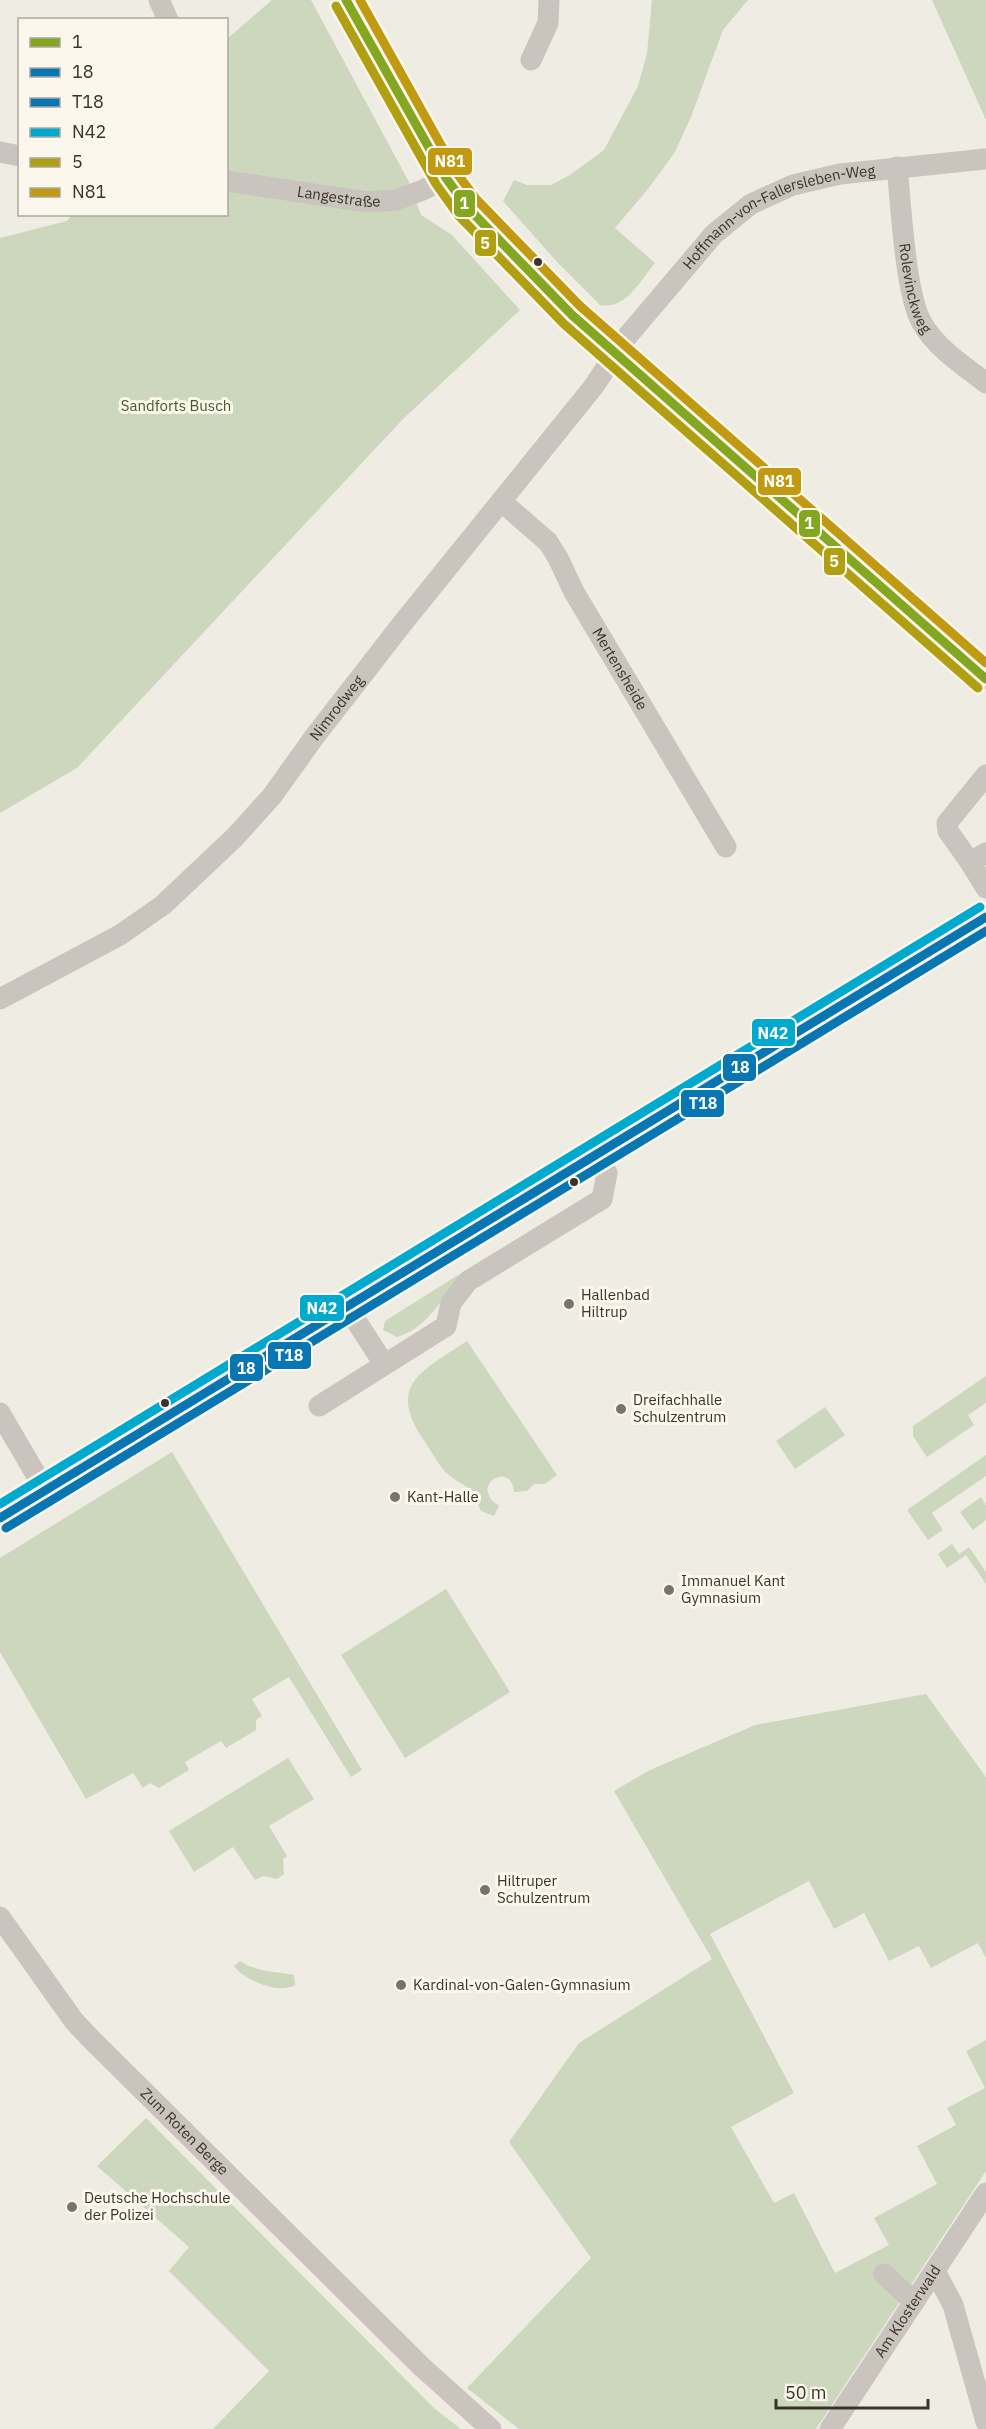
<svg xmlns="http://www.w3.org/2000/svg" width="986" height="2429" font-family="'IBM Plex Sans',sans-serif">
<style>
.green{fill:#cdd7be}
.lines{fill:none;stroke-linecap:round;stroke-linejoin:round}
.minor{stroke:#c9c4bd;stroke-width:21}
.major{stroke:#aea9a2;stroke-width:27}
.bus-1-casing{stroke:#fbf7ec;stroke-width:14}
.bus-2-casing{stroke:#fbf7ec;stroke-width:14}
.bus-3-casing{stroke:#fbf7ec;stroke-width:14}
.bus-4-casing{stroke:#fbf7ec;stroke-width:14}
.bus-5-casing{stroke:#fbf7ec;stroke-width:14}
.bus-6-casing{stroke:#fbf7ec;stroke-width:14}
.bus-1{stroke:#84a621;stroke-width:9}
.bus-2{stroke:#0776b2;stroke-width:9}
.bus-3{stroke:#0776b2;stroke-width:9}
.bus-4{stroke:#00a9ce;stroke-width:9}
.bus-5{stroke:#b19f13;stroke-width:9}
.bus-6{stroke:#c19a12;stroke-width:9}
.bus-dot{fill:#3b322a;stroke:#fbf7ec;stroke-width:2}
.poi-dot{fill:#7a736b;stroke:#fbf7ec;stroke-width:2}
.labels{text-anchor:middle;stroke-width:6;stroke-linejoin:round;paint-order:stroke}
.street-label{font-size:15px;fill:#3b322a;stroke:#fbf7ec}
.park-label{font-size:15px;fill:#435b2c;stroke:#fbf7ec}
.poi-label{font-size:15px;fill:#3b322a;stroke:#fbf7ec;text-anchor:start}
.line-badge{stroke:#fbf7ec;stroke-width:2}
.badge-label{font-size:16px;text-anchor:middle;font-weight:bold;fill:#fff}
</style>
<rect width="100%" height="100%" fill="#efece4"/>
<g class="green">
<path d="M272,0H311L410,184L421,215L452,235L520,310L403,419L77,768L0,813V238L67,221L72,215L226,214L227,39Z"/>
<path d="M652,0H748L723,30L691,117L675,152L648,189L615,228L655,263C640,281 626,310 600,305L558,263L503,201L514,180L527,185H551L570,175L604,150L638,86L647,54Z"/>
<path d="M932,0H986V120Z"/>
<path d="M458,1275L459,1278C441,1300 426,1329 397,1337L383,1330L385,1321Z"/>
<path d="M467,1341L557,1475L545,1484H534L527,1491L514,1492C512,1460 467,1485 499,1506L494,1516L481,1511C477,1505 476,1494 472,1491C465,1484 455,1481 449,1475C439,1467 432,1452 425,1442C385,1385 422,1371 467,1341Z"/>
<path d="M986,1376V1403L968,1415L974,1425L927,1457L913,1436V1426Z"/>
<path d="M825,1407L845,1435L795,1469L776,1441Z"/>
<path d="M172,1452L362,1770L351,1777L289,1677L252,1699L262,1716L256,1720V1730L226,1748L221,1741L185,1762L189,1770L159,1788L150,1783L143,1788L133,1773L86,1799L0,1652V1558Z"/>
<path d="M986,1455V1476L932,1513L943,1530L928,1540L907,1510Z"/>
<path d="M981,1497L986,1505V1520L973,1530L960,1512Z"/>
<path d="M952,1544L959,1554L969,1547L986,1572V1584L966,1555L947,1568L938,1554Z"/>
<path d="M446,1589L510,1692L405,1758L341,1655Z"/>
<path d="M926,1694L986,1777V1958L978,1943L931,1968L919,1946L889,1961L864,1913L834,1929L809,1881L710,1934L794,2093L731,2127L774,2203L794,2193L835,2273L889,2245L874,2218L937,2184L917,2146L956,2125L947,2108L985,2088L966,2051L986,2040V2171L816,2429H519L467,2388L591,2258L509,2142L579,2043L712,1959L614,1791L650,1770L755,1725Z"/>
<path d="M288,1758L314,1799L269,1826L287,1856L283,1859L284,1874L277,1879L263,1876L255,1880L233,1847L194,1872L169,1831Z"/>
<path d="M240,1961C259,1973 274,1971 294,1975L295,1985C279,1995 244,1980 234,1966Z"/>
<path d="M146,2118L435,2409L461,2429H213L269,2371L169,2271L189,2247L97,2166Z"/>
</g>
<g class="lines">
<g class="minor">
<path d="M159,0L168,20"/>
<path d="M346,0L446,178L467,207L572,315L986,679"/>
<path d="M531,60L548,23L549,0"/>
<path d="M0,152L20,156"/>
<path id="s1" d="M897,167C901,203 905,294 922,323C936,348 964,366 986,383"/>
<path id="s2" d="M226,181L367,202L396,200L423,190L446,178"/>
<path id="s3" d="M502,502L548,542L558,558L574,592L726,847"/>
<path d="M986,853L970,862L986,888"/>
<path d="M970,862L948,831L947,823L986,775"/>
<path id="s4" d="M0,999L120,935L163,905L235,837L272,796L315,736L402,624L594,386L625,339L714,234L751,204L793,185L840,174L986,159"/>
<path d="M347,1307L384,1364"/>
<path d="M319,1406L446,1326L451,1303L468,1281L602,1199L607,1173L596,1155"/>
<path d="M0,1413L45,1490"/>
<path id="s5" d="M0,1917L74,2021L90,2038L422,2367L491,2429"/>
<path d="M935,2271L953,2305L986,2422"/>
<path d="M884,2274L914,2302"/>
<path id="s6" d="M830,2429L986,2193"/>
</g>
<path class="major" d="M0,1518L986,917"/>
<g class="bus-1-casing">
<path id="bus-1" d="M346,0L446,178L467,207L572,315L986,679"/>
</g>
<g class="bus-2-casing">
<path id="bus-2" d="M0,1518L986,917"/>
</g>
<g class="bus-3-casing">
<path id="bus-3" d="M6,1528L986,931"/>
</g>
<g class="bus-4-casing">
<path id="bus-4" d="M0,1504L980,907"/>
</g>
<g class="bus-5-casing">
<path id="bus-5" d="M336,6L436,184L458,215L564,324L978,688"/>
</g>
<g class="bus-6-casing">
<path id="bus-6" d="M360,0L456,172L476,199L580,306L986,663"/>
</g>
<use href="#bus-1" class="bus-1"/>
<use href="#bus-2" class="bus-2"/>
<use href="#bus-3" class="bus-3"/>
<use href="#bus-4" class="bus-4"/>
<use href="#bus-5" class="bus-5"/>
<use href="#bus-6" class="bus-6"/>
</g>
<g class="bus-dot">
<circle cx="538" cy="262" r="5"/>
<circle cx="574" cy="1182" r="5"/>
<circle cx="165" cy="1403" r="5"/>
</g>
<g class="poi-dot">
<circle cx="569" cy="1304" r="6"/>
<circle cx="621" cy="1409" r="6"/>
<circle cx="395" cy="1497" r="6"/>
<circle cx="669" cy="1590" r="6"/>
<circle cx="485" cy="1890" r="6"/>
<circle cx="401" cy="1985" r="6"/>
<circle cx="72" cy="2207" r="6"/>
</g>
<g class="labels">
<g class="street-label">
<text dy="5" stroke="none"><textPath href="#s2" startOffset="114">Langestraße</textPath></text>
<text dy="5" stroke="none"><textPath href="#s4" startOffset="1125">Hoffmann-von-Fallersleben-Weg</textPath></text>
<text dy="5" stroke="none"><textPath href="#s1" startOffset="123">Rolevinckweg</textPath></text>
<text dy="5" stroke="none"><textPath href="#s3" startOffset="207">Mertensheide</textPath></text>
<text dy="5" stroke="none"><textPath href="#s4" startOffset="452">Nimrodweg</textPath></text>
<text dy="5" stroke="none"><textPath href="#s5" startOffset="284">Zum Roten Berge</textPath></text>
<text dy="5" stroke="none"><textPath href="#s6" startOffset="141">Am Klosterwald</textPath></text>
</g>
<g class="park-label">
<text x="176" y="411">Sandforts Busch</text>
</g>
<g class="poi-label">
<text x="581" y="1300">Hallenbad<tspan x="581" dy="17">Hiltrup</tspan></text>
<text x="633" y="1405">Dreifachhalle<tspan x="633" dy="17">Schulzentrum</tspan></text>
<text x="407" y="1502">Kant-Halle</text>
<text x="681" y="1586">Immanuel Kant<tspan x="681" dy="17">Gymnasium</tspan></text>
<text x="497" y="1886">Hiltruper<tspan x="497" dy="17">Schulzentrum</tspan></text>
<text x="413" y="1990">Kardinal-von-Galen-Gymnasium</text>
<text x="84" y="2203">Deutsche Hochschule<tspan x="84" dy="17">der Polizei</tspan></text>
</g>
</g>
<g class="line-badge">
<rect x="427" y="147" width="46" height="29" rx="6" fill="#c19a12"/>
<rect x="453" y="189" width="23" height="29" rx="6" fill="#84a621"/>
<rect x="474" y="229" width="23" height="28" rx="6" fill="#b19f13"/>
<rect x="757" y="467" width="45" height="29" rx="6" fill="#c19a12"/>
<rect x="798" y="509" width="23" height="29" rx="6" fill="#84a621"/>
<rect x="823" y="547" width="23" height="29" rx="6" fill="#b19f13"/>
<rect x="751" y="1018" width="45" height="29" rx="6" fill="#00a9ce"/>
<rect x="722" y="1053" width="35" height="29" rx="6" fill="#0776b2"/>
<rect x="680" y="1089" width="45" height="29" rx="6" fill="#0776b2"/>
<rect x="299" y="1294" width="46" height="28" rx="6" fill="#00a9ce"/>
<rect x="267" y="1341" width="45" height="29" rx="6" fill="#0776b2"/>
<rect x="229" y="1353" width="35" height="29" rx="6" fill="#0776b2"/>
</g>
<g class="badge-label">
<text x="450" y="167">N81</text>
<text x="464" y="209">1</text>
<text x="485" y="249">5</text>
<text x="779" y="487">N81</text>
<text x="809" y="529">1</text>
<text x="834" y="567">5</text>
<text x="773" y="1039">N42</text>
<text x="740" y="1073">18</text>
<text x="703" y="1109">T18</text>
<text x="322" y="1314">N42</text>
<text x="289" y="1361">T18</text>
<text x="246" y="1374">18</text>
</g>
<rect x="18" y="18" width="210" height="198" fill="#fbf7ec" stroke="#aea89e" stroke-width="1.5"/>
<rect x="30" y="38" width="30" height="9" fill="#84a621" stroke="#aea89e" stroke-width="1.5"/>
<text x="72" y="48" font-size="18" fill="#3b322a">1</text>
<rect x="30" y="68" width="30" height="9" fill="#0776b2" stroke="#aea89e" stroke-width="1.5"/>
<text x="72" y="78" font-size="18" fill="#3b322a">18</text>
<rect x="30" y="98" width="30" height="9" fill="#0776b2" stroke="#aea89e" stroke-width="1.5"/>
<text x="72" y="108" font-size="18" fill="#3b322a">T18</text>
<rect x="30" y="128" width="30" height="9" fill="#00a9ce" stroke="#aea89e" stroke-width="1.5"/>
<text x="72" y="138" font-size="18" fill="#3b322a">N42</text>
<rect x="30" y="158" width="30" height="9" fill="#b19f13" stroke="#aea89e" stroke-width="1.5"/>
<text x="72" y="168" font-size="18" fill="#3b322a">5</text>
<rect x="30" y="188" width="30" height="9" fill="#c19a12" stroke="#aea89e" stroke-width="1.5"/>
<text x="72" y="198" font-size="18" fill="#3b322a">N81</text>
<path d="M776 2399v9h152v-9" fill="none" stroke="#3b322a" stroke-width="3"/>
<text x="785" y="2399" font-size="18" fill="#3b322a" stroke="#fbf7ec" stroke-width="4.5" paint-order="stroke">50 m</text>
</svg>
